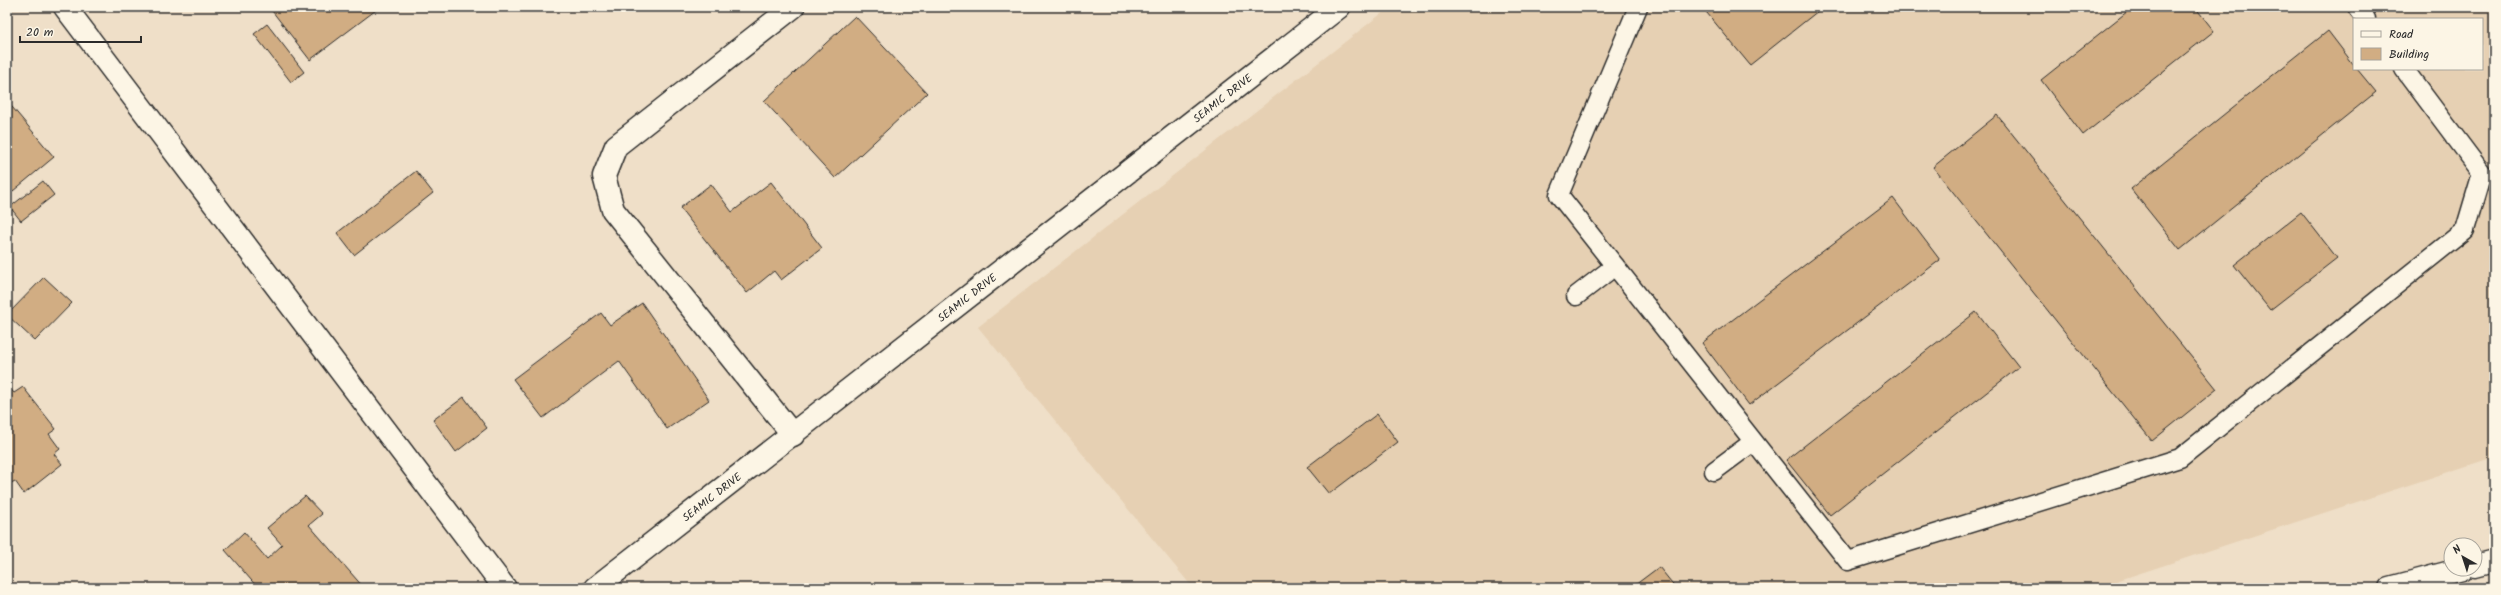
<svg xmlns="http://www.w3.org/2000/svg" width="2501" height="595" font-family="Kalam,sans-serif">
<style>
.built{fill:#e6d0b3;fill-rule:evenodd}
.building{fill:#d1ad83;stroke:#2b2b2b}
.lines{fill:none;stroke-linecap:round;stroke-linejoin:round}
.lane-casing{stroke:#2b2b2b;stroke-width:21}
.street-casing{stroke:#2b2b2b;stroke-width:25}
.lane{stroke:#fcf5e5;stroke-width:18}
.street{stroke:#fcf5e5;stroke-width:22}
.labels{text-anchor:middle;stroke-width:3;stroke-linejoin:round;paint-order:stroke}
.street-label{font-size:11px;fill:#2b2b2b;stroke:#fcf5e5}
</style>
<rect width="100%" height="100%" fill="#efdfc8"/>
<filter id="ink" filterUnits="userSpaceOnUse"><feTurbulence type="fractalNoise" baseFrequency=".025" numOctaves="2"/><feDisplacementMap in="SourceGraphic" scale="8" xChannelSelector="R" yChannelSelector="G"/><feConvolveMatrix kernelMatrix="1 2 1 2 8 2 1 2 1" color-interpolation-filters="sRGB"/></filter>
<g filter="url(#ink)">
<path class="built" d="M1390,7H2494V457L2095,588H1193L978,327ZM2354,19H2482V69H2354Z"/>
<g class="building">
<path d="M269,7H380L310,60Z"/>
<path d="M1702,7H1823L1750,65Z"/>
<path d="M2133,7H2195L2214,31L2083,135L2041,80Z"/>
<path d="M855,16L927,93L835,178L764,101Z"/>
<path d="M267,24L304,72L291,82L254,34Z"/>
<path d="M2328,31L2354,65V69H2357L2376,92L2180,250L2131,189Z"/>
<path d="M7,101L54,157L7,196Z"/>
<path d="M1997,115L2217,389L2152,441L1933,167Z"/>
<path d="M416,171L433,193L354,255L337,233Z"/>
<path d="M43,181L54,195L21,221L10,207Z"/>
<path d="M771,182L822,248L781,280L774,271L747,293L680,208L711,184L732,212Z"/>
<path d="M1893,198L1940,260L1749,405L1702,343Z"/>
<path d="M2301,212L2337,258L2270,310L2234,265Z"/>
<path d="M44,277L72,303L35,341L7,315Z"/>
<path d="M642,303L709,400L667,429L619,361L543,418L513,379L601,313L610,325Z"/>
<path d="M1976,312L2019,367L1830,515L1786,460Z"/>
<path d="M7,385L14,393L23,387L56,429L49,434L60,449L54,454L62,464L24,494L15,481L7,485Z"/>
<path d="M464,397L487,428L456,452L433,420Z"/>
<path d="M1377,414L1398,442L1329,494L1307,467Z"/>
<path d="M305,496L322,514L309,525L364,588H258L225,550L244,532L267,559L282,545L267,528Z"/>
<path d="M1659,567L1676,588H1631Z"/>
</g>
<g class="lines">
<g class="lane-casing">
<g id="lane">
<path d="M1638,7L1559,195L1848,561L2180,458L2465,230L2482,173L2404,69"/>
<path d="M2357,7L2366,19"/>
<path d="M1576,296L1615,266"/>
<path d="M1714,471L1753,442"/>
</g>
</g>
<g class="street-casing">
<g id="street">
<path d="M65,7L505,588"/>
<path d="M793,435L613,210L604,176L616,146L793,7"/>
<path d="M2475,566L2494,561"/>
<path id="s1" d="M595,588L1339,7"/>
<path d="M2390,588L2462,569"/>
</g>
</g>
<use href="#lane" class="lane"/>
<use href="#street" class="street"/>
</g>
</g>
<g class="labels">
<g class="street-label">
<text dy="4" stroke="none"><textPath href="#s1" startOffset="796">SEAMIC DRIVE</textPath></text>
<text dy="4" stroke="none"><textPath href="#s1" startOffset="472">SEAMIC DRIVE</textPath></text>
<text dy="4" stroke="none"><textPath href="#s1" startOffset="148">SEAMIC DRIVE</textPath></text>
</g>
</g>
<rect width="2501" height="595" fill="none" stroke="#fcf5e5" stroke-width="24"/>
<rect x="12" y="12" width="2477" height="571" fill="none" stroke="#2b2b2b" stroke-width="1.5" filter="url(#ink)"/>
<rect x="2353" y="18" width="130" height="52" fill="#fcf5e5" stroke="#a8a49b"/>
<rect x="2361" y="31" width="20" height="6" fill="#fcf5e5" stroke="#a8a49b"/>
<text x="2389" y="38" font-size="12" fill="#2b2b2b">Road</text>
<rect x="2361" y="48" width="20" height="12" fill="#d1ad83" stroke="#a8a49b"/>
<text x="2389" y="58" font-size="12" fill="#2b2b2b">Building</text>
<g transform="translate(2463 557) rotate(321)"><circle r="19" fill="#fcf5e5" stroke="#a8a49b"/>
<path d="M0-3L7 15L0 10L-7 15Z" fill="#2b2b2b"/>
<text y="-6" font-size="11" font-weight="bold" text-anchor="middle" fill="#2b2b2b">N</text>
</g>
<path d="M20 36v6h121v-6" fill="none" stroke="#2b2b2b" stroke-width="2"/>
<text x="26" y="36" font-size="12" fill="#2b2b2b" stroke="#fcf5e5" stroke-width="3" paint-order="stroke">20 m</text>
</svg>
